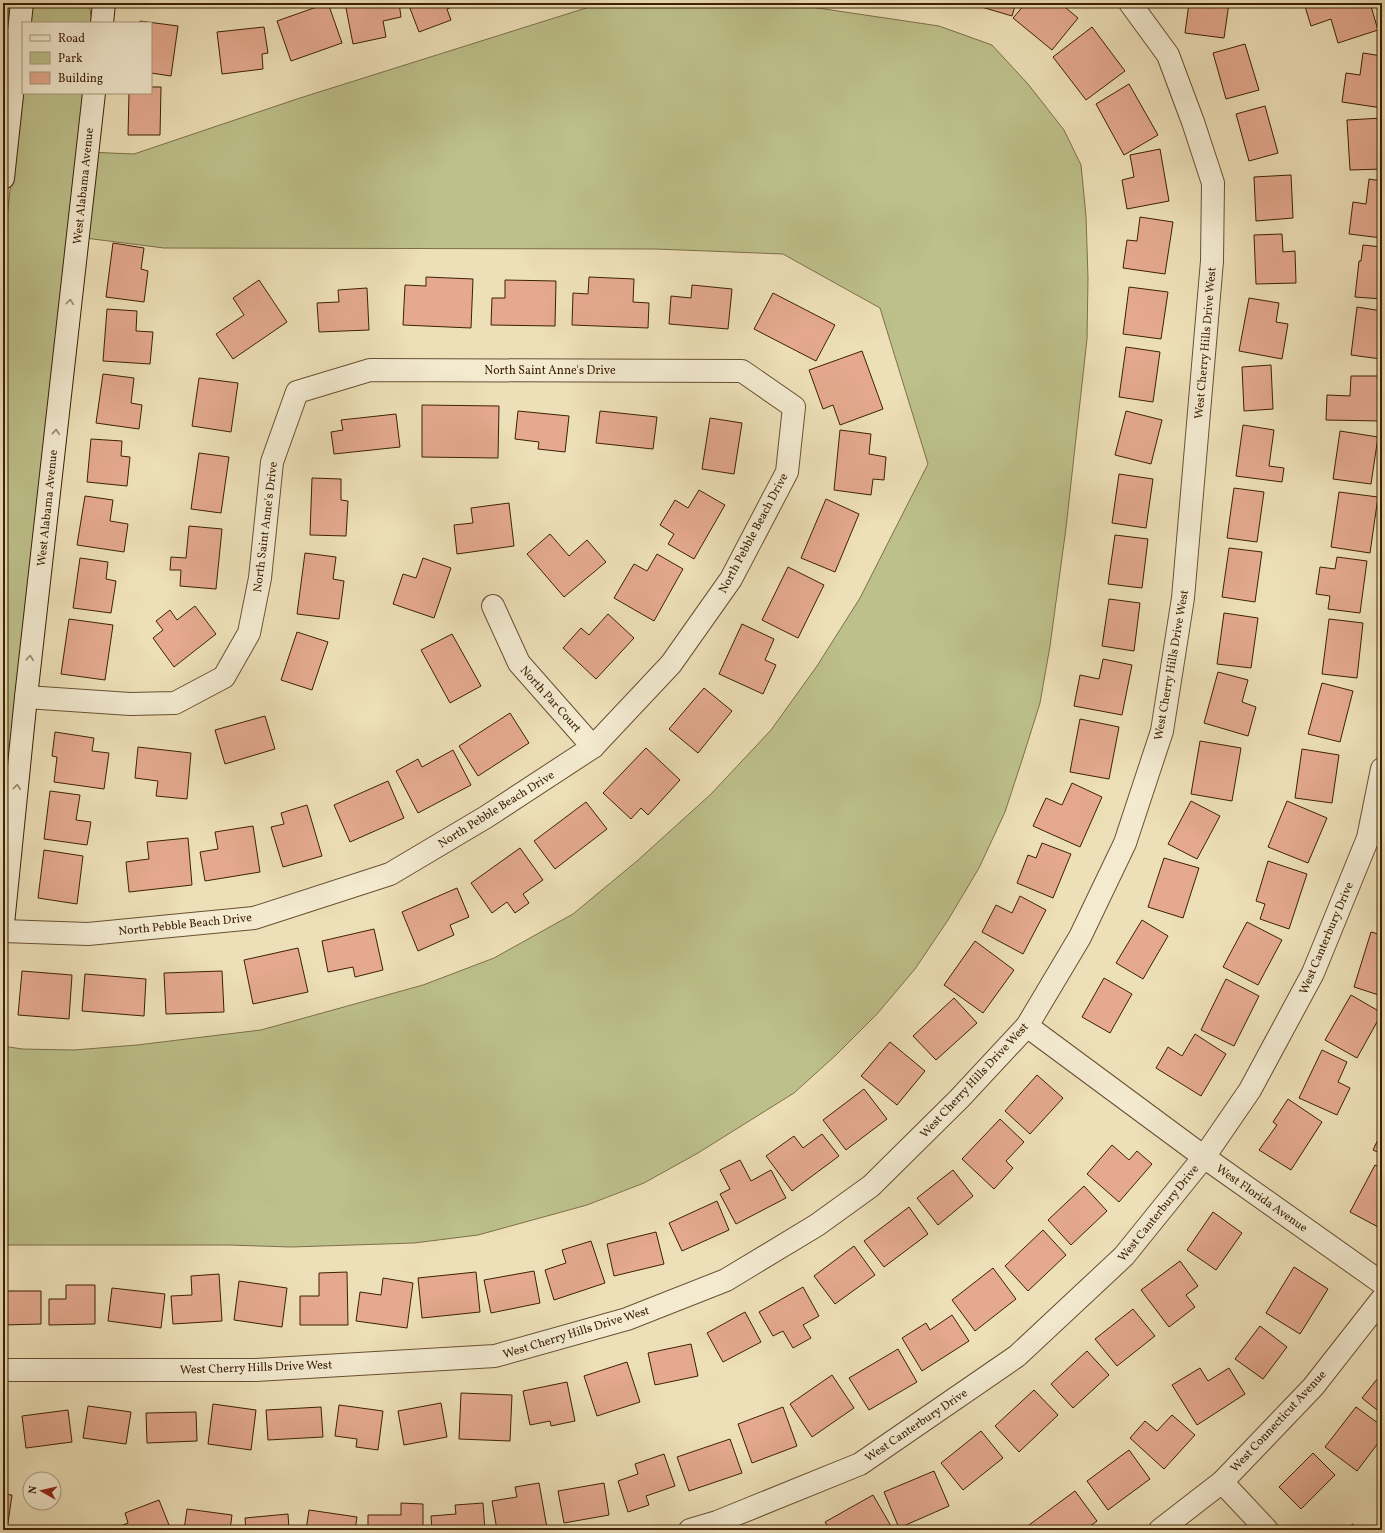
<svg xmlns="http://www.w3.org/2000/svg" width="1385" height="1533" font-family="Vollkorn,serif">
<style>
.green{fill:#bdc08b;stroke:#7d7048}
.building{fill:#e4a98e;stroke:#3d2105}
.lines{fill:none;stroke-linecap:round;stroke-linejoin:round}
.street-casing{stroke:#695032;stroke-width:24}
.secondary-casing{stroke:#3d2105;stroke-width:24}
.street{stroke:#f3ead0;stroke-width:22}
.secondary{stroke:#f3ead0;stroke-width:22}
.oneway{stroke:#98866a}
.labels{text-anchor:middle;stroke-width:3.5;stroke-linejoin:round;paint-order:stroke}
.street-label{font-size:12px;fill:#3d2105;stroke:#f3ead0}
</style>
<rect width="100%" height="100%" fill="#eddfb7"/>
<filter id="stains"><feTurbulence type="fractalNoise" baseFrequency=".005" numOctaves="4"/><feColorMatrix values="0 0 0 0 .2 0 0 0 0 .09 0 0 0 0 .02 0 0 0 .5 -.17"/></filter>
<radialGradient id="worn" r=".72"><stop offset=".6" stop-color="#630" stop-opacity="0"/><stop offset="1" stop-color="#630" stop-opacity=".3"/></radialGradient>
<g class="green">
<path d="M3,3H10L3,60Z"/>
<path d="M33,3H86L90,9L92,23H29L30,10Z"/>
<path d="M602,3H784L939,26L992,45L1028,84L1064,130L1081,165L1086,216L1088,278L1087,339L1066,528L1050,646L1040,703L1023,757L1005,812L979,868L948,920L915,969L877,1014L836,1055L794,1093L698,1153L644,1183L587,1205L478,1235L414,1243L291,1247L228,1245H3V1046L22,1049L74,1050L137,1045L261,1030L423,985L494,958L573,914L637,861L711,794L771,730L817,666L860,598L928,464L880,308L783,254L656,249L164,248L77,237L87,152L134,154L300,98Z"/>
<path d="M23,75V93H83L3,808V254Z"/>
</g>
<g class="building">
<path d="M328,3L342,43L291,61L277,21Z"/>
<path d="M345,3H399L401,17L383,21L386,37L353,44Z"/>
<path d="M408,3H462L447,9L451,20L419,32Z"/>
<path d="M968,3H1016L1012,16Z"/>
<path d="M1026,3H1060L1078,18L1052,50L1013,18Z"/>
<path d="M1189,3H1229L1224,38L1185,33Z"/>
<path d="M1304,3H1370L1378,30L1338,43L1331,19L1311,26Z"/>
<path d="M140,21L178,26L171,76L151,73V23H139Z"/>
<path d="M264,27L268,53L262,54L263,69L222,74L217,32Z"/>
<path d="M1092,27L1125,71L1086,100L1053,57Z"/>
<path d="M1245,44L1259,90L1226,99L1213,53Z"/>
<path d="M1363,53L1382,56V108L1342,102L1346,73L1360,75Z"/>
<path d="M1129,84L1158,135L1124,155L1096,104Z"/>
<path d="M151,87H161L160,135H128L129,93H151Z"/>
<path d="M1265,106L1278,153L1249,161L1236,114Z"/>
<path d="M1382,118V169L1350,170L1347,120Z"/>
<path d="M1160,149L1169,201L1127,209L1122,180L1134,177L1130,155Z"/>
<path d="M1291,175L1293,218L1256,221L1254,177Z"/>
<path d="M1369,179L1382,181V238L1349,234L1353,202L1366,204Z"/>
<path d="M1140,217L1173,222L1165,274L1123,268L1127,240L1137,241Z"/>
<path d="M1282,234L1283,252L1295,251L1296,283L1256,284L1254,235Z"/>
<path d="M113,243L144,248L141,269L148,271L144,302L106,297Z"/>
<path d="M1363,245L1382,247V299L1355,297L1359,261H1361Z"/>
<path d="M426,277L473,279L471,328L403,325L405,285L426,286Z"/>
<path d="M589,277L634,279L633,302L649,303L648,328L572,325L573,293L588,294Z"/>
<path d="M259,280L287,322L233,359L216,334L244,315L233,298Z"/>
<path d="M505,280L556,281L555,326L491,325L492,298H505Z"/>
<path d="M692,285L732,289L728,329L669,324L671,296L691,298Z"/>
<path d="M1129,287L1168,292L1161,339L1123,334Z"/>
<path d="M367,288L369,330L319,332L317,303L339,302L338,290Z"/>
<path d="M773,293L835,325L816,361L754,329Z"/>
<path d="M1249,298L1279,303L1276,322L1288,324L1282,359L1239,351Z"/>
<path d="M1357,307L1382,311L1381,359L1351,355Z"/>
<path d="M107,309L137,311L136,331L153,332L150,364L103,361Z"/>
<path d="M1126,347L1160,352L1153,402L1119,397Z"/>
<path d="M862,351L883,409L840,425L833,405L823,409L809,370Z"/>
<path d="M1271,365L1273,409L1244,411L1242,367Z"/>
<path d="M103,374L134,378L131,403L142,405L139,429L96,423Z"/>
<path d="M1351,376H1381L1380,421L1326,420L1327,395L1350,396Z"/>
<path d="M199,378L238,383L231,432L192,426Z"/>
<path d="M422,405L499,406L498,458L422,457Z"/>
<path d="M518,411L569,416L565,452L538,449L539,442L515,439Z"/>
<path d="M600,411L657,417L653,449L596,443Z"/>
<path d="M1126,411L1162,420L1151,464L1115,455Z"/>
<path d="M396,414L400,447L334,454L331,432L343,430L341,420Z"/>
<path d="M710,418L742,423L734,474L702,469Z"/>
<path d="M1243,425L1274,430L1269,466L1284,468L1282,482L1236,476Z"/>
<path d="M840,430L871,434L869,454L886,457L884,480L873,479L871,495L834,490Z"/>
<path d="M1340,431L1378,437L1371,484L1333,479Z"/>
<path d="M91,439L122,441L121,456L130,457L127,486L87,482Z"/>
<path d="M199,453L229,457L221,513L191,509Z"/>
<path d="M1119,474L1153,479L1146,528L1112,523Z"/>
<path d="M312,478L341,479V500L348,501L346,536L310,535Z"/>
<path d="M1234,488L1264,492L1257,542L1227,538Z"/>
<path d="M699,490L725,505L694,559L668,544L674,534L660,525L675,500L688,508Z"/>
<path d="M1339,492L1378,497L1370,553L1331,547Z"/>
<path d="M85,496L113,500L110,521L128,524L124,552L77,545Z"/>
<path d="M826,499L859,514L835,572L801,558Z"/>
<path d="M509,503L514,546L457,554L454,525L473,523L471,508Z"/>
<path d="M189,526L222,529L216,589L180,586L181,570H170L171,557L186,558Z"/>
<path d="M550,534L569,556L587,540L606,562L564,597L527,554Z"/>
<path d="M1115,535L1148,539L1142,588L1108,584Z"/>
<path d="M1229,548L1262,552L1255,602L1222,597Z"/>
<path d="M305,553L336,557L333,579L344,581L339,619L297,614Z"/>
<path d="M657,554L683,569L654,621L614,598L634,564L647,571Z"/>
<path d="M1337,557L1367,561L1360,613L1328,609L1330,596L1316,594L1320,567L1335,569Z"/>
<path d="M80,558L108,562L106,579L116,581L111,613L73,608Z"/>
<path d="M423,558L451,568L434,618L393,604L403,574L416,578Z"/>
<path d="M788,567L824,585L798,638L762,620Z"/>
<path d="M1109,599L1140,603L1134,651L1102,646Z"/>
<path d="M195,606L216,634L174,667L153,638L163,630L156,621L170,610L177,620Z"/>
<path d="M1224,613L1258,618L1251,668L1217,664Z"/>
<path d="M608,614L634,638L596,679L563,648L581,628L589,635Z"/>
<path d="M69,619L113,625L105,680L61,674Z"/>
<path d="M1329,619L1363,623L1357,678L1322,674Z"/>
<path d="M742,624L774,639L765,660L776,665L763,694L719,674Z"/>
<path d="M297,632L328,642L312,690L281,680Z"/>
<path d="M452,634L481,686L450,703L421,650Z"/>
<path d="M1103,659L1132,665L1122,715L1074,706L1080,675L1099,679Z"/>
<path d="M1218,672L1248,680L1242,702L1256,707L1248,736L1204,723Z"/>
<path d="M1322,683L1353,691L1340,742L1308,734Z"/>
<path d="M704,688L732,711L698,753L669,729Z"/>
<path d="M510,713L529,743L478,776L459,746Z"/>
<path d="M265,716L275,749L225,764L215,730Z"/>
<path d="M1080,719L1119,727L1109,779L1070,772Z"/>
<path d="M55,732L94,738L92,751L109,753L104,789L54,782L57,757L52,756Z"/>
<path d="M1200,741L1241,748L1232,801L1191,794Z"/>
<path d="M138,747L191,753L187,799L156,796L158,781L135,778Z"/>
<path d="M646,748L680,780L648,815L641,808L631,819L603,793Z"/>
<path d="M1302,749L1339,755L1332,803L1295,798Z"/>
<path d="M453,750L471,785L418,813L396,771L418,759L422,767Z"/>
<path d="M388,781L404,818L350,842L334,805Z"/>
<path d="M1072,783L1102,797L1080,847L1033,826L1046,798L1062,805Z"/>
<path d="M50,791L80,795L76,820L91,822L87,845L44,839Z"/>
<path d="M1191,801L1220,816L1197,859L1168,844Z"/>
<path d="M1287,801L1327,818L1308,863L1268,847Z"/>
<path d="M586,802L607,829L555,869L534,841Z"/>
<path d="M307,805L322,856L283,867L271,827L284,824L281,813Z"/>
<path d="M253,826L260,872L205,881L200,852L218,849L215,832Z"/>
<path d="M188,838L192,885L129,892L126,862L149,859L147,842Z"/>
<path d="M1042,843L1071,854L1053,898L1017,883L1028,855L1036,858Z"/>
<path d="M520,848L543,880L523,894L529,903L515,913L507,902L492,913L471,883Z"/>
<path d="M44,850L83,856L77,904L38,898Z"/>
<path d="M1164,858L1199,868L1183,918L1148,907Z"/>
<path d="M1268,861L1307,874L1289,929L1260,919L1265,904L1256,901Z"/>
<path d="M457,888L469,917L450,925L454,935L418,951L402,912Z"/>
<path d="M1020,896L1046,910L1023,954L982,932L996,905L1012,913Z"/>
<path d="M1142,920L1168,936L1143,979L1116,963Z"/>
<path d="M1247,922L1282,940L1258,985L1223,967Z"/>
<path d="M374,929L383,970L355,977L353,967L328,972L322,941Z"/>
<path d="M1371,932L1382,935V996L1354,987Z"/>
<path d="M975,941L1014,970L983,1013L944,985Z"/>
<path d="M298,948L308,992L253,1004L244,960Z"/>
<path d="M22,971L72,975L69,1019L18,1015Z"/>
<path d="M222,971L224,1012L166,1014L164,973Z"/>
<path d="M85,974L146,979L144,1016L82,1011Z"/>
<path d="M1104,978L1132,994L1110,1033L1082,1017Z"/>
<path d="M1226,979L1259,996L1234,1046L1201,1030Z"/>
<path d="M1351,995L1382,1013L1357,1058L1325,1040Z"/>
<path d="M954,998L977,1023L936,1060L913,1036Z"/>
<path d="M1195,1034L1226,1054L1201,1096L1156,1068L1168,1047L1182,1056Z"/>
<path d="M890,1042L925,1071L897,1105L861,1076Z"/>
<path d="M1322,1050L1347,1062L1338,1082L1350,1088L1337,1115L1299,1098Z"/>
<path d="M1037,1075L1063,1098L1030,1134L1005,1111Z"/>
<path d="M864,1089L887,1119L846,1150L823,1120Z"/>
<path d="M1288,1099L1322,1122L1291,1170L1259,1150L1277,1125L1273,1122Z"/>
<path d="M1000,1119L1024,1142L1006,1161L1013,1168L994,1189L962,1159Z"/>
<path d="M1382,1131V1154L1373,1150Z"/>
<path d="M822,1134L839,1156L792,1191L766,1156L794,1136L803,1148Z"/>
<path d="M1112,1145L1129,1160L1137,1151L1152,1164L1119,1202L1087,1174Z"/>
<path d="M740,1160L751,1181L771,1170L786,1198L736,1224L720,1194L730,1189L720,1170Z"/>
<path d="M1375,1165L1382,1169V1229L1350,1212Z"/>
<path d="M953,1170L973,1196L938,1225L917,1198Z"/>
<path d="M1084,1186L1107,1211L1071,1245L1048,1220Z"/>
<path d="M717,1201L729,1230L682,1251L669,1223Z"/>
<path d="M909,1207L928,1234L884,1267L864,1241Z"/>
<path d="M1213,1212L1242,1233L1216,1270L1187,1250Z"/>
<path d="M1043,1230L1066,1255L1028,1291L1005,1266Z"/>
<path d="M656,1232L664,1264L614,1276L607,1244Z"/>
<path d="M591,1241L605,1283L554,1300L545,1270L566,1263L562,1250Z"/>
<path d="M854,1246L875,1275L835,1304L814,1276Z"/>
<path d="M1180,1261L1198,1286L1186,1295L1195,1307L1169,1327L1141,1290Z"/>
<path d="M1294,1267L1328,1289L1300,1334L1266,1313Z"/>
<path d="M993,1268L1016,1299L975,1331L952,1300Z"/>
<path d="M534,1271L540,1303L491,1313L484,1280Z"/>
<path d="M347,1272L348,1325H300V1296H319V1273Z"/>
<path d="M476,1272L480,1312L422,1318L418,1278Z"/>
<path d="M219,1274L222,1321L173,1324L171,1296L192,1295L191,1276Z"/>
<path d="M383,1278L413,1283L407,1328L356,1321L360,1292L381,1295Z"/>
<path d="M239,1281L287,1288L282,1327L234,1320Z"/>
<path d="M66,1285H95V1324L49,1325V1299H66Z"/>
<path d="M803,1287L819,1316L803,1325L811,1338L793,1348L783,1331L773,1336L759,1312Z"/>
<path d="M112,1288L165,1294L161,1328L108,1321Z"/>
<path d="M3,1291H41V1324L3,1325Z"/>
<path d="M1133,1309L1155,1336L1117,1366L1095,1339Z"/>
<path d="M745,1312L761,1342L723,1362L707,1333Z"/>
<path d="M952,1315L969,1341L922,1371L902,1338L926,1323L930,1330Z"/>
<path d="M1260,1326L1287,1347L1263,1379L1235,1359Z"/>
<path d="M691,1344L698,1376L655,1385L648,1353Z"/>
<path d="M898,1349L917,1382L869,1410L849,1378Z"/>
<path d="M1087,1351L1109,1375L1073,1408L1051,1384Z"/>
<path d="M627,1362L640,1402L597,1416L584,1376Z"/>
<path d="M1200,1368L1208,1381L1229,1368L1245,1394L1197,1425L1172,1385Z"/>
<path d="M1382,1373V1414L1362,1398Z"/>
<path d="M832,1375L854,1408L812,1437L790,1404Z"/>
<path d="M567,1382L575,1421L551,1426L550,1421L530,1425L523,1391Z"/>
<path d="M1034,1390L1058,1415L1019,1452L995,1426Z"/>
<path d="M461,1393L512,1395L510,1441L459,1439Z"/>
<path d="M441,1403L447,1437L404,1445L398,1411Z"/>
<path d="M213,1404L256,1410L251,1450L208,1444Z"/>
<path d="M339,1405L383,1411L378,1450L356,1447L357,1439L335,1436Z"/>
<path d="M88,1406L131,1412L126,1444L83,1438Z"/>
<path d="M321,1407L323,1437L268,1440L266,1410Z"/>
<path d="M783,1407L797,1446L752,1463L738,1424Z"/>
<path d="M1356,1407L1382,1426V1438L1357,1471L1325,1447Z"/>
<path d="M68,1410L72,1442L26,1448L22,1416Z"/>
<path d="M196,1412L197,1441L147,1443L146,1413Z"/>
<path d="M1172,1415L1195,1435L1164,1469L1130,1438L1145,1421L1157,1431Z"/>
<path d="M981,1431L1003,1458L963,1490L941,1463Z"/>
<path d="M730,1439L742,1473L689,1491L677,1457Z"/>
<path d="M1129,1450L1150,1479L1108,1510L1087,1481Z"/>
<path d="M1313,1453L1335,1475L1301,1509L1279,1487Z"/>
<path d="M664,1454L675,1486L646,1496L649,1505L628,1512L618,1481L638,1474L635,1464Z"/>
<path d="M934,1471L949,1506L899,1528L884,1492Z"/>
<path d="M539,1483L547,1528L534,1530H497L492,1501L517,1497L515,1487Z"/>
<path d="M604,1483L609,1515L564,1523L558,1491Z"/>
<path d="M1075,1491L1097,1521L1085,1530H1032L1029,1525Z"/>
<path d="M3,1494L12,1495L7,1530H3Z"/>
<path d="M873,1495L891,1526L884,1530H830L825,1522Z"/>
<path d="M159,1500L171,1530H110L128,1523L125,1513Z"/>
<path d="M401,1503L423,1504V1530H368V1515H401Z"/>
<path d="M483,1503L485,1530H432L431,1516L456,1514L455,1505Z"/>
<path d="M187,1509L232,1515L230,1530H184Z"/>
<path d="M309,1510L357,1517L355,1530H306Z"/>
<path d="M288,1514L289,1530H246L245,1518Z"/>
<path d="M1353,1524L1356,1530H1342Z"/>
</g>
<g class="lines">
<g class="street-casing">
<g id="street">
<path d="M493,606L519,663L593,747"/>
<path d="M3,931L88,934L254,918L390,874L486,817L593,747L671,664L731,579L787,472L794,407L742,371L370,370L297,392L272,462L260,578L249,633L224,677L175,703L130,704L26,697"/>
<path d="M1027,1026L1204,1157L1382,1283"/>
<path d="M3,1370H256L495,1356L627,1319L726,1280L817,1225L871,1186L959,1099L1027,1026L1080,937L1125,843L1162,731L1183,598L1212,261L1213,183L1193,122L1168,55L1130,3"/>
<path d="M1222,1482L1267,1530"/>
<path d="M690,1530L717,1522L860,1464L1017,1356L1124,1256L1204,1157L1250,1090L1313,973L1368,838L1382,769"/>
<path d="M1160,1530L1222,1482L1313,1387L1382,1299"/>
</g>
</g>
<g class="secondary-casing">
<g id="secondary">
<path d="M102,23L104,3"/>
<path d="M3,178L22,3"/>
<path d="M3,924L26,697L94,93"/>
</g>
</g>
<use href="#street" class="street"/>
<use href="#secondary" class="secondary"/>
</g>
<defs><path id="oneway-chevron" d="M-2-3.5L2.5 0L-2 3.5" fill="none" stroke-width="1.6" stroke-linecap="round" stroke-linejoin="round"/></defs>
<g class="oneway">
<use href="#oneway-chevron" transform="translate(70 302) rotate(-84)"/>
<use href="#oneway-chevron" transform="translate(56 432) rotate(-84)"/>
<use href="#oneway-chevron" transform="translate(30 658) rotate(-84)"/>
<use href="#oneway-chevron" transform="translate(17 787) rotate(-84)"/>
</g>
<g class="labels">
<g class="street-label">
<text transform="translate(83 186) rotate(-84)" y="4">West Alabama Avenue</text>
<text transform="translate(1205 343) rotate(-85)" y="4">West Cherry Hills Drive West</text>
<text x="550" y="374">North Saint Anne's Drive</text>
<text transform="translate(47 508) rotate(-84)" y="4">West Alabama Avenue</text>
<text transform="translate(265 527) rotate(-83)" y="4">North Saint Anne's Drive</text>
<text transform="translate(753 533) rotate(-62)" y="4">North Pebble Beach Drive</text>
<text transform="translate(1171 665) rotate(-80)" y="4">West Cherry Hills Drive West</text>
<text transform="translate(551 699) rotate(48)" y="4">North Par Court</text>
<text transform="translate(496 809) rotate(-32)" y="4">North Pebble Beach Drive</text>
<text transform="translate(185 924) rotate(-6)" y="4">North Pebble Beach Drive</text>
<text transform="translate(1326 938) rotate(-67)" y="4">West Canterbury Drive</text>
<text transform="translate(974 1080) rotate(-47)" y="4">West Cherry Hills Drive West</text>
<text transform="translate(1262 1198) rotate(35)" y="4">West Florida Avenue</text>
<text transform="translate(1158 1213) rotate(-51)" y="4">West Canterbury Drive</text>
<text transform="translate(576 1332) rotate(-17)" y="4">West Cherry Hills Drive West</text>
<text transform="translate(256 1367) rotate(-2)" y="4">West Cherry Hills Drive West</text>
<text transform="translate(1278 1421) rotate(-47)" y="4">West Connecticut Avenue</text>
<text transform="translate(916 1425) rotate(-34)" y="4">West Canterbury Drive</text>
</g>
</g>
<rect width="1385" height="1533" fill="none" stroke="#eddfb7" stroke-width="16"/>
<rect x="4" y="4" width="1377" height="1525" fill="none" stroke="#3d2105" stroke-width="2"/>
<rect x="8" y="8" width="1369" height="1517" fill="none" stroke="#3d2105"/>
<rect x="22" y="22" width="130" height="72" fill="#f3ead0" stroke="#aa9a7f"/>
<rect x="30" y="35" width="20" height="6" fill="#f3ead0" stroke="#aa9a7f"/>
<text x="58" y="42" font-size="12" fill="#3d2105">Road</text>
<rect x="30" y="52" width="20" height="12" fill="#bdc08b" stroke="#aa9a7f"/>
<text x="58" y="62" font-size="12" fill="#3d2105">Park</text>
<rect x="30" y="72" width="20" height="12" fill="#e4a98e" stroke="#aa9a7f"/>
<text x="58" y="82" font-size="12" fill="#3d2105">Building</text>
<g transform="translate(42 1491) rotate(278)"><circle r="19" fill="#f3ead0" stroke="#aa9a7f"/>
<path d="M0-3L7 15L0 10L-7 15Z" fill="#8f2418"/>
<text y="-6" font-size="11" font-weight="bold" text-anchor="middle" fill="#3d2105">N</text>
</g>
<rect width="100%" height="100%" filter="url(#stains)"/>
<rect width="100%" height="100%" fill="url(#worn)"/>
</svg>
